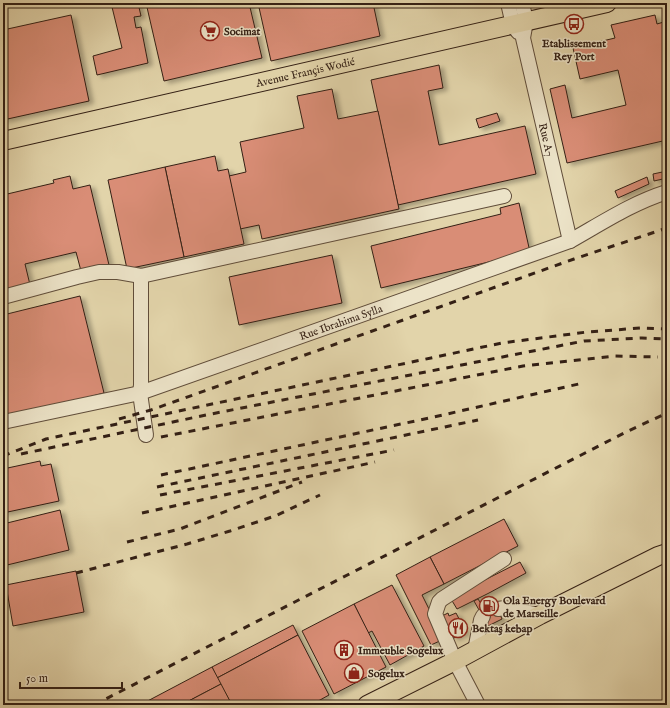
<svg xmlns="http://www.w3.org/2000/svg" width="670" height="708" font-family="'IM FELL English',serif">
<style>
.building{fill:#d98d76;stroke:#342015;filter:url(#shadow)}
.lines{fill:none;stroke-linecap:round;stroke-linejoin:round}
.minor-casing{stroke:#604d3a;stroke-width:16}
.major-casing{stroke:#342015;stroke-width:20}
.minor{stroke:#ece3c8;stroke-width:14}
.major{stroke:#e2d4aa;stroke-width:18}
.rail{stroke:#342015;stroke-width:3;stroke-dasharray:7 7;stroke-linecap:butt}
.labels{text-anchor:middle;stroke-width:3;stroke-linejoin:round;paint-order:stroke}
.poi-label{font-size:11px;font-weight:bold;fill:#342015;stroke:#ece3c8;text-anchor:start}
.street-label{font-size:11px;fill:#342015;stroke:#ece3c8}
</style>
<defs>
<filter id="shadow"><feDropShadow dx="4.5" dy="2.5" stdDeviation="2" flood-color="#0004"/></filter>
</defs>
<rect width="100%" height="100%" fill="#e2d4aa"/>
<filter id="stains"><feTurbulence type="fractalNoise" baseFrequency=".005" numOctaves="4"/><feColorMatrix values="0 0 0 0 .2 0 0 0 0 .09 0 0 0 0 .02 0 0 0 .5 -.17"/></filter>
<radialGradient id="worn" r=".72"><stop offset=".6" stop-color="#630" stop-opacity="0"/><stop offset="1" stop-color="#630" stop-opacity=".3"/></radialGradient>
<g class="building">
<path d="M129,3H138L141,16L134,17L136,28L141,27L148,63L97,75L93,56L122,48L112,7Z"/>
<path d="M146,3H249L262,58L164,81Z"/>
<path d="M258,3H373L380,36L271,61Z"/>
<path d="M71,15L89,101L3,120V30Z"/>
<path d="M655,15L657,24L667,21V140L567,163L550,89L565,85L572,118L626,105L618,70L580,79L573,48L615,38L611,25Z"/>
<path d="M439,65L443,88L428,91L439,145L525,126L536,174L398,205L371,80Z"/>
<path d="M332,89L338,119L378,111L399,209L262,239L259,225L240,229L229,176L246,172L240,142L304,128L297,96Z"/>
<path d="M497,113L500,121L479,128L476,119Z"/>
<path d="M215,156L218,171L228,169L244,244L184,257L165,167Z"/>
<path d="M165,167L184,257L127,269L108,180Z"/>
<path d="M667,171V178L654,181L653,174Z"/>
<path d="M70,176L73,189L90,185L109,265L81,271L76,252L25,264L31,289L3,296V195L54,183L53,180Z"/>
<path d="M647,177L649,184L618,198L615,191Z"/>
<path d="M519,203L530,252L381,288L371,246L501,214L500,208Z"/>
<path d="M332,255L342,303L239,325L229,277Z"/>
<path d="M80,296L104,393L3,419V315Z"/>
<path d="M40,461L41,466L51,464L59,501L3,513V469Z"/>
<path d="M60,510L69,550L3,566V524Z"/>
<path d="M504,519L518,546L444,584L430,557Z"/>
<path d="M430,557L444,584L422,595L444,639L431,645L396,575Z"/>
<path d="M520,562L526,573L489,593L457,609L451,599L472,588L475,585Z"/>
<path d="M76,571L84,612L13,626L6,585Z"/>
<path d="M392,585L424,646L390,665L372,631L368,633L354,604Z"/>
<path d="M478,599L482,605L493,599L502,619L488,626L474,601Z"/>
<path d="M354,604L386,667L334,694L302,631Z"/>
<path d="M448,613L449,616L456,613L466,632L454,638L442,616Z"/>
<path d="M293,625L298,635L217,678L212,667Z"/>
<path d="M298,635L329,695L311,705H232L217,678Z"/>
<path d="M212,667L221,684L181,705H140Z"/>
<path d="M221,684L232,705H181Z"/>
</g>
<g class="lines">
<g class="minor-casing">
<g id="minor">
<path d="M508,3L513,25L518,32"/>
<path id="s1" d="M522,3L526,21L523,38L570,241"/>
<path d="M141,276V385L140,393L146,435"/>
<path d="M3,297L77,277L99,272H118L141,276L504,196"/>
<path id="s2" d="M3,422L140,393L570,241C602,223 632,203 667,192"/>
<path d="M498,609L505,608L540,615"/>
<path d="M475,650L481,620L483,616"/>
<path d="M478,705L455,661L435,614L439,602L442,599L504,559"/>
</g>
</g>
<g class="major-casing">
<g id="major">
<path id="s3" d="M3,141L607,3"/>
<path d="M367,705L455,661L540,615L658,556L667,553"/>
</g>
</g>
<use href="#minor" class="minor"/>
<use href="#major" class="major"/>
<g class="rail">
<path d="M119,419L151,410L574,259L667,228"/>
<path d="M161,437L523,366L615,356L658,357"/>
<path d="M21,454L206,415L584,341L642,338L667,339"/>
<path d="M3,456L46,439L502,343L587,332L641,328L667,329"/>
<path d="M161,475L434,417L583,383"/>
<path d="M157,487L478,420"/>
<path d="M160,495L394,450"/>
<path d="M142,513L375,462"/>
<path d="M127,542L180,529L302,482"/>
<path d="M76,573L187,544L230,531L275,516L320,495"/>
<path d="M94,705L626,432L667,413"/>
</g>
</g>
<defs>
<g id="bus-ring" transform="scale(1)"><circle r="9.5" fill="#ece3c8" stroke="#8f2418" stroke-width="1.5"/><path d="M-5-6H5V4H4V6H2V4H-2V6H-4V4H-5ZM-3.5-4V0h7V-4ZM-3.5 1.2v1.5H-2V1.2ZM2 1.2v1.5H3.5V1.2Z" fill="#8f2418"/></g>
<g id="supermarket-ring" transform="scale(1)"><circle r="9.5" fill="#ece3c8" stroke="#8f2418" stroke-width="1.5"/><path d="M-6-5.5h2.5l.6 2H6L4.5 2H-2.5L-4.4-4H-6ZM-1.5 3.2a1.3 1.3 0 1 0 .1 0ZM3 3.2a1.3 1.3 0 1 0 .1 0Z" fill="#8f2418"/></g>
<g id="fuel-ring" transform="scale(1)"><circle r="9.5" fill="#ece3c8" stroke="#8f2418" stroke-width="1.5"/><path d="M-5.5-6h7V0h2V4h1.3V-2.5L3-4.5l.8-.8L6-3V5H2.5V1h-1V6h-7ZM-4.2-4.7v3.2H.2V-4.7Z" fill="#8f2418"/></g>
<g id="restaurant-ring" transform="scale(1)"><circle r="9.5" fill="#ece3c8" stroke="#8f2418" stroke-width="1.5"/><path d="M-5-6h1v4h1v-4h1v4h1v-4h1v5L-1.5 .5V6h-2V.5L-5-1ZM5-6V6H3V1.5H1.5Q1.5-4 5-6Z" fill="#8f2418"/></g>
<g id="building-ring" transform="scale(1)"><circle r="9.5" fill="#ece3c8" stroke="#8f2418" stroke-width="1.5"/><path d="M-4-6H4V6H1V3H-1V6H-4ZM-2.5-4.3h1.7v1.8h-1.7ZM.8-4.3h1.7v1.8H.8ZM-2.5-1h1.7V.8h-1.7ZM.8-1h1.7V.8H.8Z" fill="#8f2418"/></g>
<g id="shop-ring" transform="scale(1)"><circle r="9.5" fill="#ece3c8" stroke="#8f2418" stroke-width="1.5"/><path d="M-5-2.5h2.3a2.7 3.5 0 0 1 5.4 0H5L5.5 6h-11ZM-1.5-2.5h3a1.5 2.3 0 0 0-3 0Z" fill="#8f2418"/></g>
</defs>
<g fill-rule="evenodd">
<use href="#bus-ring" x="574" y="24"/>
<use href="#supermarket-ring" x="210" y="31"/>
<use href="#fuel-ring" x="489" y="606"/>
<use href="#restaurant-ring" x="458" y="628"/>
<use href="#building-ring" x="344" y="650"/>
<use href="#shop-ring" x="354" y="673"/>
</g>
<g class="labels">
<g class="poi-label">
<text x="224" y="35">Socimat</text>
<text x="574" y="47" text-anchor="middle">Etablissement<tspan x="574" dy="13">Rey Port</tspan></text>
<text x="503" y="604">Ola Energy Boulevard<tspan x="503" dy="13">de Marseille</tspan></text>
<text x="472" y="632">Bektaş kebap</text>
<text x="358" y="654">Immeuble Sogelux</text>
<text x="368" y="677">Sogelux</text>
</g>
<g class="street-label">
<text dy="4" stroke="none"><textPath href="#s3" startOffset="310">Avenue Françis Wodié</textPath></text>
<text dy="4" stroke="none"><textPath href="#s1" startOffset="140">Rue A7</textPath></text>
<text dy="4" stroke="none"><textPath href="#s2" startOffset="353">Rue Ibrahima Sylla</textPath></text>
</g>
</g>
<rect width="670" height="708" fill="none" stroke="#e2d4aa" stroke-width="16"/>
<rect x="4" y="4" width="662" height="700" fill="none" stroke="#342015" stroke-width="2"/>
<rect x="8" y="8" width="654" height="692" fill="none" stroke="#342015"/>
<path d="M20 682v6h102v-6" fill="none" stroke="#342015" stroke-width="2"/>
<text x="26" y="682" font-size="12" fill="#342015" stroke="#ece3c8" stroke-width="3" paint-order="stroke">50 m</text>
<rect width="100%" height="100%" filter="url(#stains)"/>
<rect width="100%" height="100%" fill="url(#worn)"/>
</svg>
